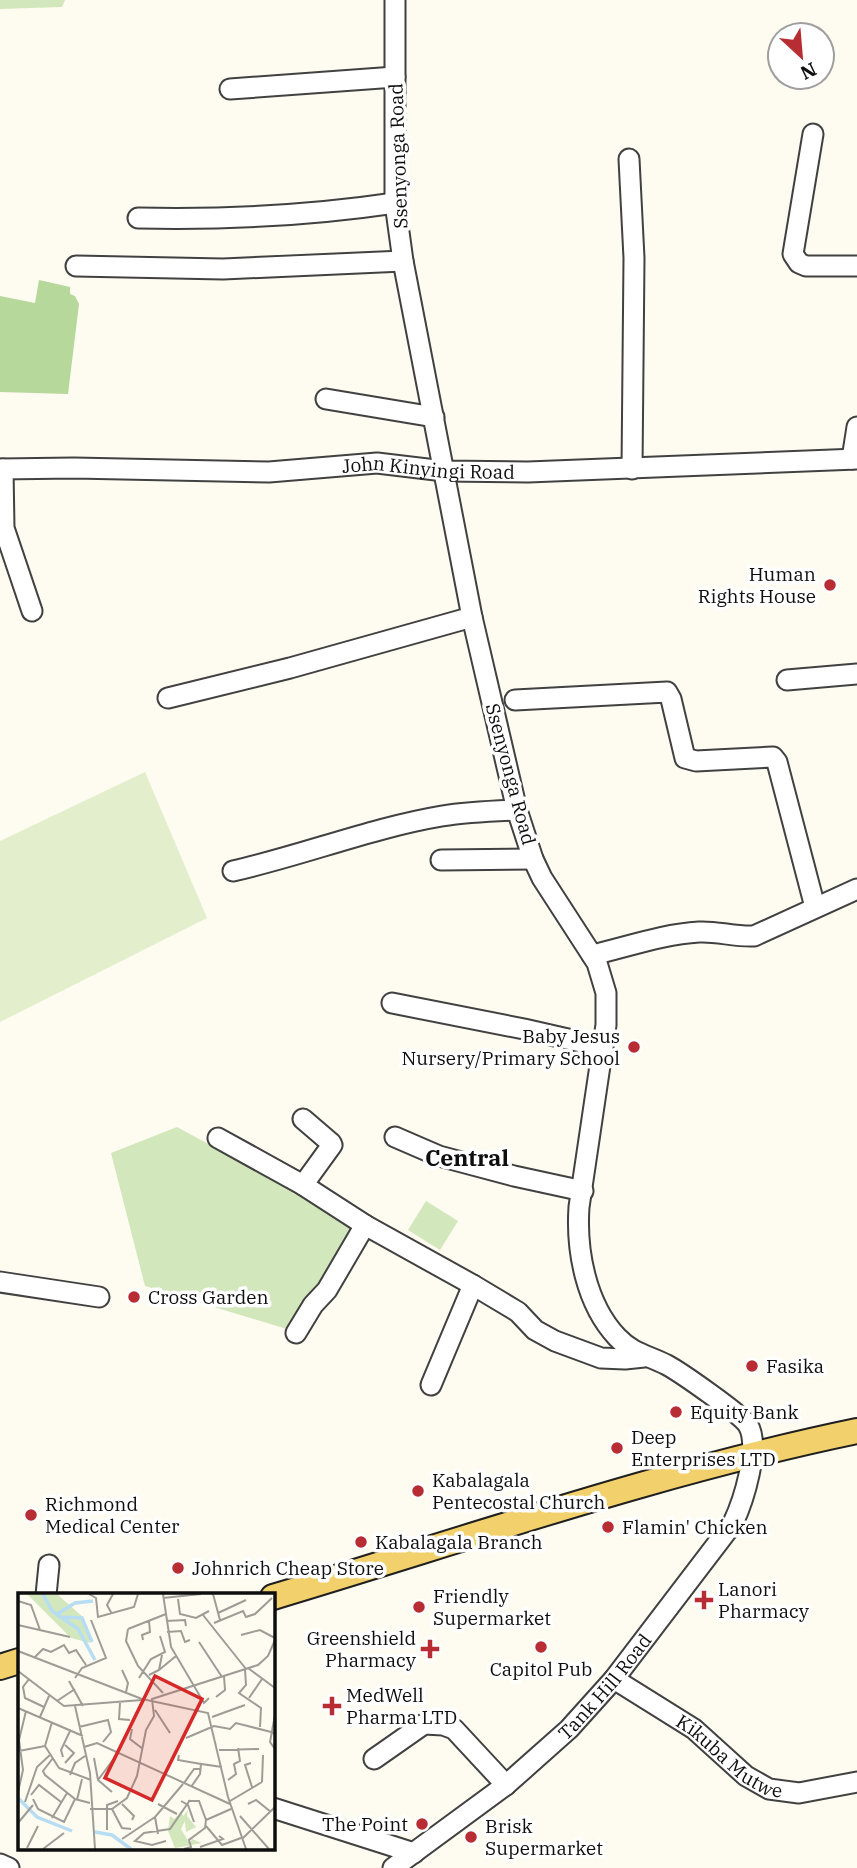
<svg xmlns="http://www.w3.org/2000/svg" width="857" height="1868" font-family="'IBM Plex Serif',serif">
<style>
.green{fill:#d2e7bb}
.forest{fill:#b6d89b}
.pitch{fill:#e3efcc}
.lines{fill:none;stroke-linecap:round;stroke-linejoin:round}
.minor-casing{stroke:#414141;stroke-width:23}
.major-casing{stroke:#1f1f1f;stroke-width:28}
.minor{stroke:#fff;stroke-width:19}
.major{stroke:#f2d16c;stroke-width:24}
.poi-dot{fill:#b82c33;stroke:#fff;stroke-width:2.5}
.labels{text-anchor:middle;stroke-width:7;stroke-linejoin:round;paint-order:stroke}
.street-label{font-size:19px;fill:#0e0e0e;stroke:#fff}
.poi-label{font-size:19px;fill:#0e0e0e;stroke:#fff;text-anchor:start}
.quarter-label{font-size:23px;font-weight:bold;fill:#0e0e0e;stroke:#fff}
.inset-river{fill:none;stroke:#b7ddf3;stroke-width:3.5}
.inset-road{fill:none;stroke:#9e9c96;stroke-width:2}
.view{fill:#d62828;fill-opacity:0.15;stroke:#d62828;stroke-width:3.5}
.inset-edge{fill:none;stroke:#0e0e0e;stroke-width:3.5}
</style>
<rect width="100%" height="100%" fill="#fefbf0"/>
<g class="green">
<path d="M0,0H65L62,7L0,9Z"/>
<path d="M177,1127L356,1224L290,1330L145,1286L111,1153Z"/>
<path d="M426,1201L458,1221L440,1250L408,1230Z"/>
</g>
<path class="forest" d="M39,280L70,287V294L75,296L79,304L68,394L0,392V296L35,303Z"/>
<path class="pitch" d="M145,772L207,918L0,1022V841Z"/>
<g class="lines">
<g class="minor-casing">
<g id="minor">
<path d="M230,89L395,77"/>
<path d="M813,134L793,254L799,263L806,266H857"/>
<path d="M629,159L634,258L632,469"/>
<path d="M138,218C227,220 307,216 395,203"/>
<path d="M76,266L223,269L403,261"/>
<path d="M326,399L434,417"/>
<path d="M852,459L857,427"/>
<path id="s1" d="M0,469L74,468L269,472L377,463L444,471L528,472L857,459"/>
<path d="M3,469L4,528L32,611"/>
<path d="M787,680L857,674"/>
<path d="M168,698L290,668L472,617"/>
<path d="M515,700L667,692L671,699L685,758L696,761L773,757L777,762L815,907"/>
<path d="M441,860L533,859"/>
<path d="M233,871C304,855 371,828 442,816C467,812 492,811 517,810"/>
<path d="M592,955C627,947 663,934 699,932C717,931 735,937 754,936L857,889"/>
<path d="M392,1003L524,1029L603,1047"/>
<path d="M303,1119L331,1143L332,1145L303,1185"/>
<path d="M395,1137L439,1156L514,1176L583,1191"/>
<path d="M218,1138L303,1185L365,1225L473,1285L518,1312L535,1330L555,1341L601,1358L625,1359L644,1357"/>
<path d="M0,1282L99,1297"/>
<path d="M296,1333L313,1305L327,1290L365,1225"/>
<path d="M431,1385L473,1285"/>
<path d="M46,1595L49,1565"/>
<path id="s2" d="M614,1679L694,1729L746,1776L769,1789L799,1793L857,1782"/>
<path d="M374,1759L424,1724L443,1725L454,1729L506,1785"/>
<path d="M273,1808L414,1853"/>
<path d="M0,1864L9,1868"/>
<path id="s3" d="M393,1868L506,1785L569,1729L614,1679L733,1523C743,1502 761,1447 748,1425C742,1415 680,1372 667,1365C648,1355 633,1354 617,1337C586,1304 576,1251 579,1207L606,1025V993L597,963L542,878L533,859L517,810L472,617L403,261L395,203V0"/>
</g>
</g>
<g class="major-casing">
<g id="major">
<path d="M273,1597C467,1539 659,1472 857,1431"/>
<path d="M0,1667L19,1661"/>
</g>
</g>
<use href="#minor" class="minor"/>
<use href="#major" class="major"/>
</g>
<g class="poi-dot">
<circle cx="830" cy="585" r="7"/>
<circle cx="634" cy="1047" r="7"/>
<circle cx="134" cy="1297" r="7"/>
<circle cx="752" cy="1366" r="7"/>
<circle cx="676" cy="1412" r="7"/>
<circle cx="617" cy="1448" r="7"/>
<circle cx="418" cy="1491" r="7"/>
<circle cx="31" cy="1515" r="7"/>
<circle cx="608" cy="1527" r="7"/>
<circle cx="361" cy="1542" r="7"/>
<circle cx="178" cy="1568" r="7"/>
<path d="M700.5 1589.5h7v7h7v7h-7v7h-7v-7h-7v-7h7z"/>
<circle cx="419" cy="1607" r="7"/>
<circle cx="541" cy="1647" r="7"/>
<path d="M426.5 1638.5h7v7h7v7h-7v7h-7v-7h-7v-7h7z"/>
<path d="M328.5 1695.5h7v7h7v7h-7v7h-7v-7h-7v-7h7z"/>
<circle cx="422" cy="1824" r="7"/>
<circle cx="471" cy="1837" r="7"/>
</g>
<g class="labels">
<g class="street-label">
<text transform="translate(398 156) rotate(-92)" y="7">Ssenyonga Road</text>
<text dy="7" stroke="none"><textPath href="#s1" startOffset="429">John Kinyingi Road</textPath></text>
<text transform="translate(511 774) rotate(75)" y="7">Ssenyonga Road</text>
<text dy="7" stroke="none"><textPath href="#s3" startOffset="280">Tank Hill Road</textPath></text>
<text dy="7" stroke="none"><textPath href="#s2" startOffset="140">Kikuba Mutwe</textPath></text>
</g>
<g class="poi-label">
<text x="816" y="581" text-anchor="end">Human<tspan x="816" dy="22">Rights House</tspan></text>
<text x="620" y="1043" text-anchor="end">Baby Jesus<tspan x="620" dy="22">Nursery/Primary School</tspan></text>
<text x="148" y="1304">Cross Garden</text>
<text x="766" y="1373">Fasika</text>
<text x="690" y="1419">Equity Bank</text>
<text x="631" y="1444">Deep<tspan x="631" dy="22">Enterprises LTD</tspan></text>
<text x="432" y="1487">Kabalagala<tspan x="432" dy="22">Pentecostal Church</tspan></text>
<text x="45" y="1511">Richmond<tspan x="45" dy="22">Medical Center</tspan></text>
<text x="622" y="1534">Flamin' Chicken</text>
<text x="375" y="1549">Kabalagala Branch</text>
<text x="192" y="1575">Johnrich Cheap Store</text>
<text x="718" y="1596">Lanori<tspan x="718" dy="22">Pharmacy</tspan></text>
<text x="433" y="1603">Friendly<tspan x="433" dy="22">Supermarket</tspan></text>
<text x="416" y="1645" text-anchor="end">Greenshield<tspan x="416" dy="22">Pharmacy</tspan></text>
<text x="541" y="1676" text-anchor="middle">Capitol Pub</text>
<text x="346" y="1702">MedWell<tspan x="346" dy="22">Pharma LTD</tspan></text>
<text x="408" y="1831" text-anchor="end">The Point</text>
<text x="485" y="1833">Brisk<tspan x="485" dy="22">Supermarket</tspan></text>
</g>
<g class="quarter-label">
<text x="467" y="1166">Central</text>
</g>
</g>
<g transform="translate(18 1593)">
<rect width="257" height="257" fill="#fefbf0"/>
<path d="M9,1L40,2L66,25L72,50L53,45ZM170,217L169,223L178,234L168,239L167,228L163,236L172,251L174,246L184,250L157,255L150,238L152,223L156,226L163,219L165,223Z" fill="#d2e7bb"/>
<path class="inset-river" d="M25,1L34,18L60,36L77,67M39,21L57,10L75,8M42,24L64,25L74,49M0,205L19,224L54,238M77,239L94,242L113,256"/>
<path class="inset-road" d="M71,1L78,5L80,24L116,14L120,1M145,1L153,54L186,110L191,105M195,1L202,27M145,5L183,1M160,6L162,21L178,25L191,18M0,8L13,12L22,37M200,20L228,7M94,21L89,12L95,1M185,22L228,76M148,28L167,27L168,33M196,30L225,18L228,24L237,21L254,5M0,32L52,44M110,36L108,48L120,73L145,100M110,36L148,21M149,39L163,38L167,49L172,47M223,42L242,37L257,45M125,47L124,42L132,39L131,28M181,49L204,84M0,58L124,106L190,120L210,204L228,256M17,64L25,56L33,59L46,52L51,60L58,57L68,72M230,75L257,95M227,76L228,92L221,100L243,115L242,134M104,77L110,90L108,99M141,77L158,63M0,78L46,113L124,107M131,82L141,77L144,62M57,85L64,75L88,65L73,27M121,85L133,66L147,59L142,43M11,86L5,94L7,105L26,114M51,88L65,113M198,104L207,97L206,83M231,105L244,86M39,108L57,96M102,110L101,126L112,127M57,113L72,180L77,256M0,115L65,143M137,117L152,140M257,122L252,149L257,156M22,124L31,103M194,124L227,112M61,134L90,127L93,139L85,149M114,136L112,146L125,156M168,145L196,133L212,136L218,130L257,140M27,153L41,175L73,187M27,153L34,129M66,154L79,150L212,211M201,157L241,156M1,158L27,153M161,162L160,167L183,171M45,164L43,157L52,138M35,165L25,178L27,182L57,206L72,210M76,165L80,187L94,199M47,170L56,160L47,152M233,170L227,172L234,194M52,182L57,170L67,163M80,187L100,160M210,187L218,181L216,171L222,168L220,155M244,189L245,162M166,190L176,176H183M173,194L182,181L183,171L204,174M0,199L5,177L1,147L8,118M13,202L21,192L43,209M15,206L20,216L46,229L57,206M59,207L64,186M163,208L170,212L176,229M170,208H181L188,227M212,208L244,189M7,209L19,174L33,161M104,211L116,223L114,227M140,211L159,221M230,211L238,207L253,219M72,216H94L109,205L119,183L128,137L136,123L134,106L240,72L250,63L257,47M94,216L104,235L113,236M222,223L251,256M34,225L49,200M0,230L15,212M188,233L204,252L223,245M89,237V212L100,208M140,241L137,224L165,191M104,246L137,224M224,246L257,214M148,248L134,252L117,248L126,240L152,236L172,207M182,254L205,246L201,243M9,255L20,233M25,256L46,240M166,256L173,254L171,247L187,235L188,227L213,216"/>
<path class="view" d="M137,83L184,106L134,207L87,185Z"/>
<rect width="257" height="257" class="inset-edge"/>
</g>
<g transform="translate(801 56) rotate(154)"><circle r="33" fill="#ffffff" stroke="#9f9f9f" stroke-width="2"/>
<path d="M0-5L12 26L0 18L-12 26Z" fill="#b82c33"/>
<text y="-10" font-size="19" font-weight="bold" text-anchor="middle" fill="#0e0e0e">N</text>
</g>
</svg>
